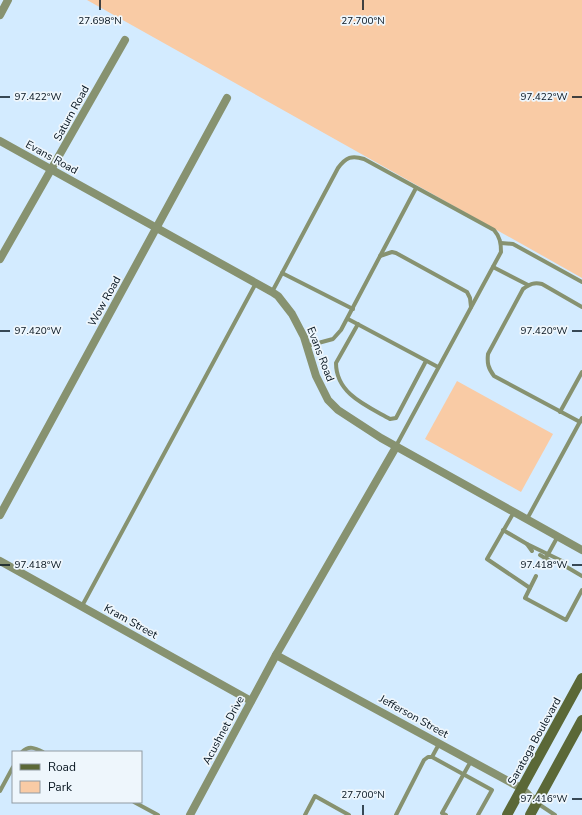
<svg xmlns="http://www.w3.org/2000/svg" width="582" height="815" font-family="'Nunito Sans',sans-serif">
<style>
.green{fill:#f9cba5}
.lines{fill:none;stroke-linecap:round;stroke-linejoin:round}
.service{stroke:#879270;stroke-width:4}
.minor{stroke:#879270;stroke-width:8}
.secondary{stroke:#5b6837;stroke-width:10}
.ticks{fill:none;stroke:#05131e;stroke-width:1.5}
.labels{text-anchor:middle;stroke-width:3.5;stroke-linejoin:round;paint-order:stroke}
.street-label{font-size:11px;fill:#05131e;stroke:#eef6fc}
.ticks-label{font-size:10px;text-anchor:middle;fill:#05131e;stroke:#eef6fc;stroke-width:3.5;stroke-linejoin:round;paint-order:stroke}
</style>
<rect width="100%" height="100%" fill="#d3ebff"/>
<g class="green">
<path d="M87,0H582V278L536,252Z"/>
<path d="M457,381L553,434L521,492L425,439Z"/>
</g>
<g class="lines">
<g class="service">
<path d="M501,243L513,244L582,282"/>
<path d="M380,256L392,252L396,253L467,292L470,298L471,307"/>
<path d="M493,267L528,285"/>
<path d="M282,273L353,309"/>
<path d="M272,292L338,168C346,157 352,155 364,159L494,230C500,237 501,243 501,252L396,446"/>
<path d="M348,319L438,367"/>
<path d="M358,324L336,363C336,394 367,406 390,419L396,418L426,361"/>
<path d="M307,346L333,339L341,330L416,188"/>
<path d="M560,412L582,372"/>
<path d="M580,422L494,376C488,368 487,363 488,354L523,289C530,284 534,282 542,284L582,307"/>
<path d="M514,512L487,559L530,588L536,576"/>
<path d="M527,519L582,418"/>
<path d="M503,530L527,544"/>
<path d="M532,551L527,544L562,561L565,566L582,576"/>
<path d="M540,555L550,561"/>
<path d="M559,565L565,566"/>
<path d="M541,567L558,536"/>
<path d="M530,588L525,598L566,620L582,590"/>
<path d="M82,606L256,283"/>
<path d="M439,744L432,757L492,790L478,815"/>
<path d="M22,752C29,745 35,748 43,752"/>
<path d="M0,791L13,767"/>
<path d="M134,802L158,815"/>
<path d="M537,803L555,815"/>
<path d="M305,815L315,796L349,815"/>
<path d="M396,815L424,760L428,757H432"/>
<path d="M446,815L442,813L471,761"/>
</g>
<g class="minor">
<path d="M0,15L8,0"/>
<path d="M0,141L272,292L278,296L292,314L304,337L316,376L328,400L338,410L381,438L582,550"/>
<path d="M0,259L125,40"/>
<path d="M0,515L227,98"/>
<path d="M0,561L251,701"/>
<path d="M276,655L521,788L537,803"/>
<path d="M190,815L276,655L396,447"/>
</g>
<g class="secondary">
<path d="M507,815L582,678"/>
<path d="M530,815L582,720"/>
</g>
</g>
<path class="ticks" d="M100,0V10M363,0V10M0,97H10M572,97H582M0,331H10M572,331H582M0,565H10M572,565H582M572,799H582M363,805V815"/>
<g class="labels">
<g class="street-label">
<text transform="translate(71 113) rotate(-61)" y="4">Saturn Road</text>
<text transform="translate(52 157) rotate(29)" y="4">Evans Road</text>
<text transform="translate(104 301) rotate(-61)" y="4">Wow Road</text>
<text transform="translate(321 354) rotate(69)" y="4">Evans Road</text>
<text transform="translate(131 621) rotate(29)" y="4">Kram Street</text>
<text transform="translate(414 716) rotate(29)" y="4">Jefferson Street</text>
<text transform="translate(223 730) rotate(-62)" y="4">Acushnet Drive</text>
<text transform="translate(534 741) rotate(-61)" y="4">Saratoga Boulevard</text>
</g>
</g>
<g class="ticks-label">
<text x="100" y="24">27.698°N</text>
<text x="363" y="24">27.700°N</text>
<text x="544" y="100">97.422°W</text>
<text x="38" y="100">97.422°W</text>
<text x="544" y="334">97.420°W</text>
<text x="38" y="334">97.420°W</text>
<text x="544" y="568">97.418°W</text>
<text x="38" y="568">97.418°W</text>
<text x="363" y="798">27.700°N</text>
<text x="544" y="802">97.416°W</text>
</g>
<rect x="12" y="751" width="130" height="52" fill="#eef6fc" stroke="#919ba3"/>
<rect x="20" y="764" width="20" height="6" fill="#5b6837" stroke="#919ba3"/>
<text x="48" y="771" font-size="12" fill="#05131e">Road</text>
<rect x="20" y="781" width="20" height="12" fill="#f9cba5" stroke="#919ba3"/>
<text x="48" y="791" font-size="12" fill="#05131e">Park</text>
</svg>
